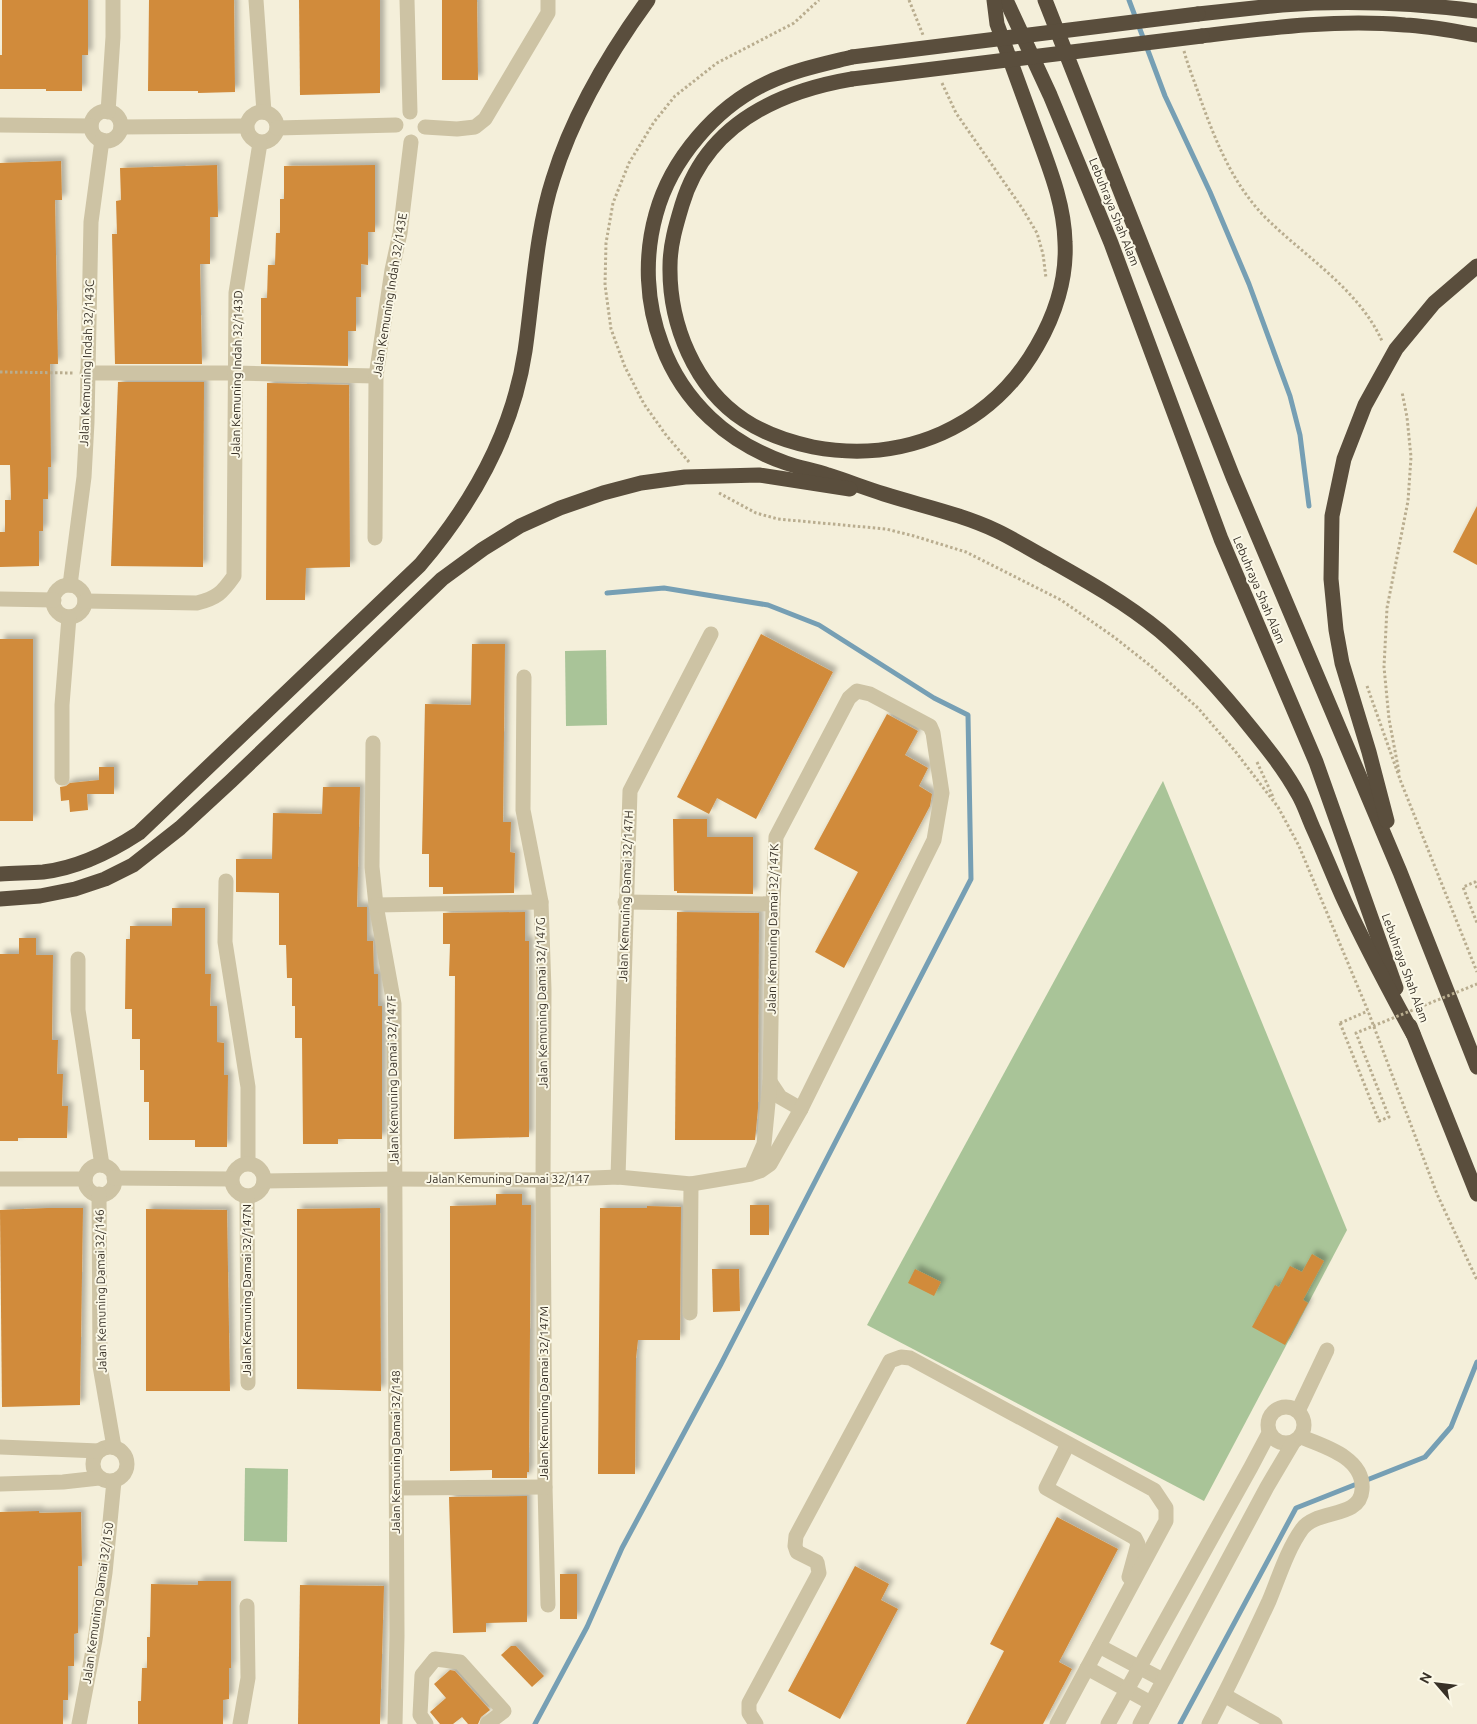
<svg xmlns="http://www.w3.org/2000/svg" width="1477" height="1724" font-family="Ubuntu,sans-serif">
<style>
.green{fill:#a9c498}
.lines{fill:none;stroke-linecap:round;stroke-linejoin:round}
.stream{stroke:#769fb4;stroke-width:5}
.building{fill:#d18b3b;filter:url(#shadow)}
.path{stroke:#b9ad8f;stroke-width:3;stroke-dasharray:2.5 2.5;stroke-linecap:butt}
.minor{stroke:#cdc3a4;stroke-width:15}
.highway{stroke:#5a4e3d;stroke-width:15}
.path-bridge{stroke:#b9ad8f;stroke-width:3;stroke-dasharray:2.5 2.5;stroke-linecap:butt}
.highway-bridge{stroke:#5a4e3d;stroke-width:15}
.labels{text-anchor:middle;stroke-width:4;stroke-linejoin:round;paint-order:stroke}
.street-label{font-size:12px;fill:#383127;stroke:#fbf8e7}
</style>
<defs>
<filter id="shadow"><feDropShadow dx="4.5" dy="-4.5" stdDeviation="2.5" flood-color="#0004"/></filter>
</defs>
<rect width="100%" height="100%" fill="#f4efda"/>
<g class="green">
<path d="M606,650L607,725L566,726L565,651Z"/>
<path d="M1163,781L1347,1230L1204,1501L867,1325Z"/>
<path d="M245,1468L288,1469L287,1542L244,1541Z"/>
</g>
<g class="lines">
<g class="stream">
<path d="M1129,0L1165,96L1210,192L1249,284L1290,396L1300,435L1309,506"/>
<path d="M535,1724L587,1627L622,1548L721,1364L971,879L968,715L934,698L819,625L768,605L664,588L607,593"/>
<path d="M1180,1724L1296,1508L1425,1457L1451,1427L1477,1362"/>
</g>
</g>
<g class="building">
<path d="M2,0H88V55H82V91H46V89H0V55H2Z"/>
<path d="M149,0H234L235,92L198,93V91H148Z"/>
<path d="M299,0H380V93L300,95Z"/>
<path d="M442,0H477L478,80H442Z"/>
<path d="M61,161L62,200H55L58,364H50L51,467H48V499H43V531H39V566L0,567V532H5V500H11L10,465H0V163Z"/>
<path d="M217,165L218,217H210V264H200L202,364H115L112,234H117L116,201L121,200L120,168Z"/>
<path d="M375,165V232H368V265L361,264V297H356V331H348V366L261,364V298H267L268,265H275L276,233H280V199H284V166Z"/>
<path d="M118,382H204L203,567L111,566Z"/>
<path d="M267,383L349,385L350,567L306,568L305,600H266Z"/>
<path d="M1477,506V565L1453,552Z"/>
<path d="M761,634L833,672L756,819L717,798L709,814L677,797Z"/>
<rect x="0" y="639" width="33" height="182"/>
<path d="M472,644H505L503,822H511L510,852L515,853L514,893L443,894V887H429V854H422L425,704L471,705Z"/>
<path d="M887,714L918,731L905,755L928,768L919,786L932,794L930,806L844,968L815,952L858,872L814,849Z"/>
<path d="M99,767H114V794H87L88,810L70,812L69,800L61,801L60,787L66,786L70,783L99,780Z"/>
<path d="M323,787H360L357,907H367V941H373L374,974H378V1006H382V1139H338V1144H303L302,1038H295V1006H292V978H287L286,945H279V893L236,892V859H272L273,813L322,814Z"/>
<path d="M673,819H707V837H753V894L677,893V891H674Z"/>
<path d="M172,908H205V974H211L210,1006H217V1042L224,1043V1075H228L227,1147H195V1140H149V1102H144V1070H140V1039H132V1009H125L126,939H130V926H172Z"/>
<path d="M525,912V941H529V1137L454,1139L455,976H449L450,944H443V913Z"/>
<path d="M677,912L759,913L758,1108L755,1140H675Z"/>
<path d="M19,938H36V955H53L52,1040H58L57,1074H63L62,1106H68L67,1138H18V1141H0V954H19Z"/>
<path d="M496,1194H522V1205H531L529,1455V1472H527V1478H492V1470L450,1471V1206L496,1205Z"/>
<rect x="750" y="1205" width="19" height="30"/>
<path d="M647,1206L681,1207L680,1340H638L636,1358L635,1474H598L600,1208H647Z"/>
<path d="M48,1208H83L80,1405L2,1407L0,1210Z"/>
<path d="M380,1208L381,1391L297,1389V1209Z"/>
<path d="M146,1209L227,1210L230,1391H146Z"/>
<path d="M1312,1254L1324,1261L1303,1300L1308,1303L1285,1345L1252,1327L1275,1285L1279,1287L1290,1266L1302,1272Z"/>
<path d="M712,1269H739L740,1311L713,1312Z"/>
<path d="M915,1269L941,1282L934,1296L908,1283Z"/>
<path d="M527,1496V1622L486,1623V1632L453,1633L449,1497Z"/>
<path d="M39,1511V1513L81,1512L82,1566H78V1633L74,1634V1666H68V1700H63V1724H0V1512Z"/>
<path d="M1057,1517L1118,1549L1059,1662L1072,1669L1043,1724H966L1004,1651L990,1644Z"/>
<path d="M855,1566L889,1584L881,1600L898,1609L840,1719L788,1691Z"/>
<rect x="560" y="1574" width="17" height="45"/>
<path d="M198,1581H231V1668H229V1699L223,1700V1724H138V1701H141L142,1668H147V1637H150L151,1584L198,1585Z"/>
<path d="M300,1585L384,1586L380,1724H298Z"/>
<path d="M511,1646H516L544,1676L532,1687L501,1655Z"/>
<path d="M450,1670L455,1671L490,1710L481,1717L478,1724H468L462,1717L453,1724H440L430,1712L446,1698L434,1684Z"/>
</g>
<g class="lines">
<g class="path">
<path d="M909,0L923,35"/>
<path d="M1184,51C1188,66 1194,80 1199,95C1215,140 1233,186 1268,220C1307,258 1359,290 1382,341"/>
<path d="M942,83L956,113L1022,208L1037,233L1043,254L1046,278"/>
<path d="M0,372L74,373"/>
<path d="M689,462L666,435L644,404L625,367L611,329L605,285L606,243L613,203L629,163L654,122L675,96L717,63L794,23L819,0"/>
<path d="M719,493L756,513L778,519L886,529L914,536L966,552L1061,600L1114,637L1152,667L1198,708L1235,751L1278,807L1299,846L1368,1011L1437,1194L1477,1280"/>
<path d="M1367,686L1401,782L1477,972"/>
<path d="M1257,762L1274,799"/>
<path d="M1399,772L1389,719L1384,667L1387,608L1408,501L1411,457L1407,417L1402,392"/>
<path d="M1477,888L1475,882L1463,887L1477,923"/>
<path d="M1340,1023L1368,1011"/>
</g>
<g class="minor">
<path d="M256,0L264,112"/>
<path d="M407,0L410,112"/>
<circle cx="106" cy="126" r="15"/>
<circle cx="262" cy="127" r="15"/>
<path d="M108,112L113,37V0"/>
<path d="M0,125L91,126"/>
<path d="M121,127L246,126"/>
<path d="M425,127L457,129L475,127L485,119L548,13V0"/>
<path d="M277,128L396,125"/>
<path d="M87,373H235L376,376"/>
<path d="M375,538L376,376L392,270L400,233L411,142"/>
<path d="M70,585L84,477L87,422L91,222L102,140"/>
<circle cx="69" cy="601" r="16"/>
<path d="M0,599L54,600"/>
<path d="M85,601L197,603C217,598 222,593 234,576L236,293L260,143"/>
<path d="M524,677L523,810L541,902L544,990L543,1180L545,1487L548,1605"/>
<path d="M373,743L372,867L376,905L394,1004L397,1636L395,1724"/>
<path d="M62,778V705L69,617"/>
<path d="M226,881L225,942L248,1087V1163"/>
<path d="M625,902L773,904"/>
<path d="M376,905L541,902"/>
<path d="M78,959V1010L102,1165"/>
<path d="M770,1082L780,1097L801,1109"/>
<circle cx="248" cy="1180" r="16"/>
<circle cx="100" cy="1180" r="15"/>
<path d="M618,1177L630,791L711,634"/>
<path d="M114,1178L231,1179"/>
<path d="M0,1179H85"/>
<path d="M264,1181L395,1179L543,1180L618,1177L691,1184L751,1174L760,1171L770,1164L801,1109L934,840L942,793L933,733L930,726L870,694L857,691L849,698L776,837L773,904L770,1082L764,1144L751,1174"/>
<path d="M99,1194L100,1366L114,1447"/>
<path d="M247,1196L248,1383"/>
<path d="M690,1313L691,1184"/>
<circle cx="1286" cy="1425" r="18"/>
<path d="M1298,1411L1327,1350"/>
<path d="M1068,1444L1046,1488L1135,1538L1138,1544L1129,1577"/>
<circle cx="110" cy="1464" r="17"/>
<path d="M0,1447L99,1451"/>
<path d="M0,1484L63,1482L99,1478"/>
<path d="M397,1488L545,1487"/>
<path d="M1099,1646L1163,1680"/>
<path d="M1087,1668L1151,1703"/>
<path d="M1224,1695L1275,1724"/>
<path d="M79,1724L95,1640L105,1573L114,1481"/>
<path d="M240,1724L248,1678L247,1606"/>
<path d="M426,1724L420,1715L422,1675L435,1659L460,1662L504,1711L487,1724"/>
<path d="M756,1724L749,1713V1703L819,1573L817,1562L797,1552L795,1546L796,1536L890,1361L901,1357L910,1358L1154,1490L1166,1508V1521L1057,1724"/>
<path d="M1108,1724L1251,1467L1269,1433"/>
<path d="M1140,1724L1267,1487L1293,1443"/>
<path d="M1209,1724C1230,1684 1250,1642 1269,1601C1279,1577 1287,1550 1302,1529C1316,1509 1360,1519 1362,1490C1365,1458 1324,1446 1301,1437"/>
</g>
<g class="highway">
<path d="M1006,0L1050,95L1111,243L1221,539L1316,762L1396,988"/>
<path d="M1045,0L1233,477L1400,872L1477,1067"/>
<path d="M1198,14C1226,11 1254,8 1282,5C1347,0 1413,3 1477,11"/>
<path d="M1202,36C1269,28 1337,19 1405,25C1429,26 1453,31 1477,35"/>
<path d="M852,57C824,64 794,70 767,83C716,107 671,159 656,214C644,257 646,303 662,345C683,402 728,443 786,463C800,468 814,470 828,475C847,481 865,488 884,494C922,506 961,514 997,531C1014,539 1031,550 1048,559C1087,581 1126,603 1160,631C1194,660 1223,693 1251,728C1268,749 1285,770 1298,794C1304,804 1308,817 1313,828C1324,852 1334,878 1345,902C1366,947 1389,990 1413,1034"/>
<path d="M852,79C776,92 706,125 682,205C676,225 670,245 670,266C669,324 695,388 744,420C765,434 789,442 813,447C904,464 991,427 1037,346C1055,315 1067,278 1065,242C1064,203 1049,167 1036,131C1023,96 1010,60 997,24L994,0"/>
<path d="M1387,821L1369,752L1342,663L1336,630L1331,579L1332,516L1344,459L1365,405L1396,349L1434,303L1477,266"/>
<path d="M0,874C14,873 29,873 43,872C78,868 110,852 139,833L420,565C472,504 513,431 525,351C533,296 536,231 553,179C573,114 608,55 648,0"/>
<path d="M0,899L40,896L75,889L105,879L133,865L180,828L231,781L442,579L483,549L520,526L560,508L603,493L641,483L685,477L759,475L850,489"/>
<path d="M1410,1026L1477,1194"/>
</g>
<path class="path-bridge" d="M1340,1023L1379,1121L1389,1117L1356,1033L1477,984"/>
<g class="highway-bridge">
<path d="M852,57L1198,14"/>
<path d="M852,79L1202,36"/>
</g>
</g>
<g class="labels">
<g class="street-label">
<text transform="translate(1114 212) rotate(68)" y="4">Lebuhraya Shah Alam</text>
<text transform="translate(390 295) rotate(-81)" y="4">Jalan Kemuning Indah 32/143E</text>
<text transform="translate(87 363) rotate(-88)" y="4">Jalan Kemuning Indah 32/143C</text>
<text transform="translate(237 374) rotate(-89)" y="4">Jalan Kemuning Indah 32/143D</text>
<text transform="translate(1259 590) rotate(67)" y="4">Lebuhraya Shah Alam</text>
<text transform="translate(626 896) rotate(-88)" y="4">Jalan Kemuning Damai 32/147H</text>
<text transform="translate(773 929) rotate(-89)" y="4">Jalan Kemuning Damai 32/147K</text>
<text transform="translate(1405 968) rotate(70)" y="4">Lebuhraya Shah Alam</text>
<text transform="translate(542 1003) rotate(-91)" y="4">Jalan Kemuning Damai 32/147G</text>
<text transform="translate(393 1080) rotate(-91)" y="4">Jalan Kemuning Damai 32/147F</text>
<text x="508" y="1183">Jalan Kemuning Damai 32/147</text>
<text transform="translate(247 1290) rotate(-90)" y="4">Jalan Kemuning Damai 32/147N</text>
<text transform="translate(101 1291) rotate(-91)" y="4">Jalan Kemuning Damai 32/146</text>
<text transform="translate(544 1393) rotate(-90)" y="4">Jalan Kemuning Damai 32/147M</text>
<text transform="translate(396 1452) rotate(-90)" y="4">Jalan Kemuning Damai 32/148</text>
<text transform="translate(98 1603) rotate(-82)" y="4">Jalan Kemuning Damai 32/150</text>
</g>
</g>
<g transform="translate(1437 1684) rotate(298)" stroke="#fbf8e7" stroke-width="4" paint-order="stroke">
<path d="M0-4L9 19L0 12L-9 19Z" fill="#383127"/>
<text y="-8" font-size="14" font-weight="bold" text-anchor="middle" fill="#383127">N</text>
</g>
</svg>
